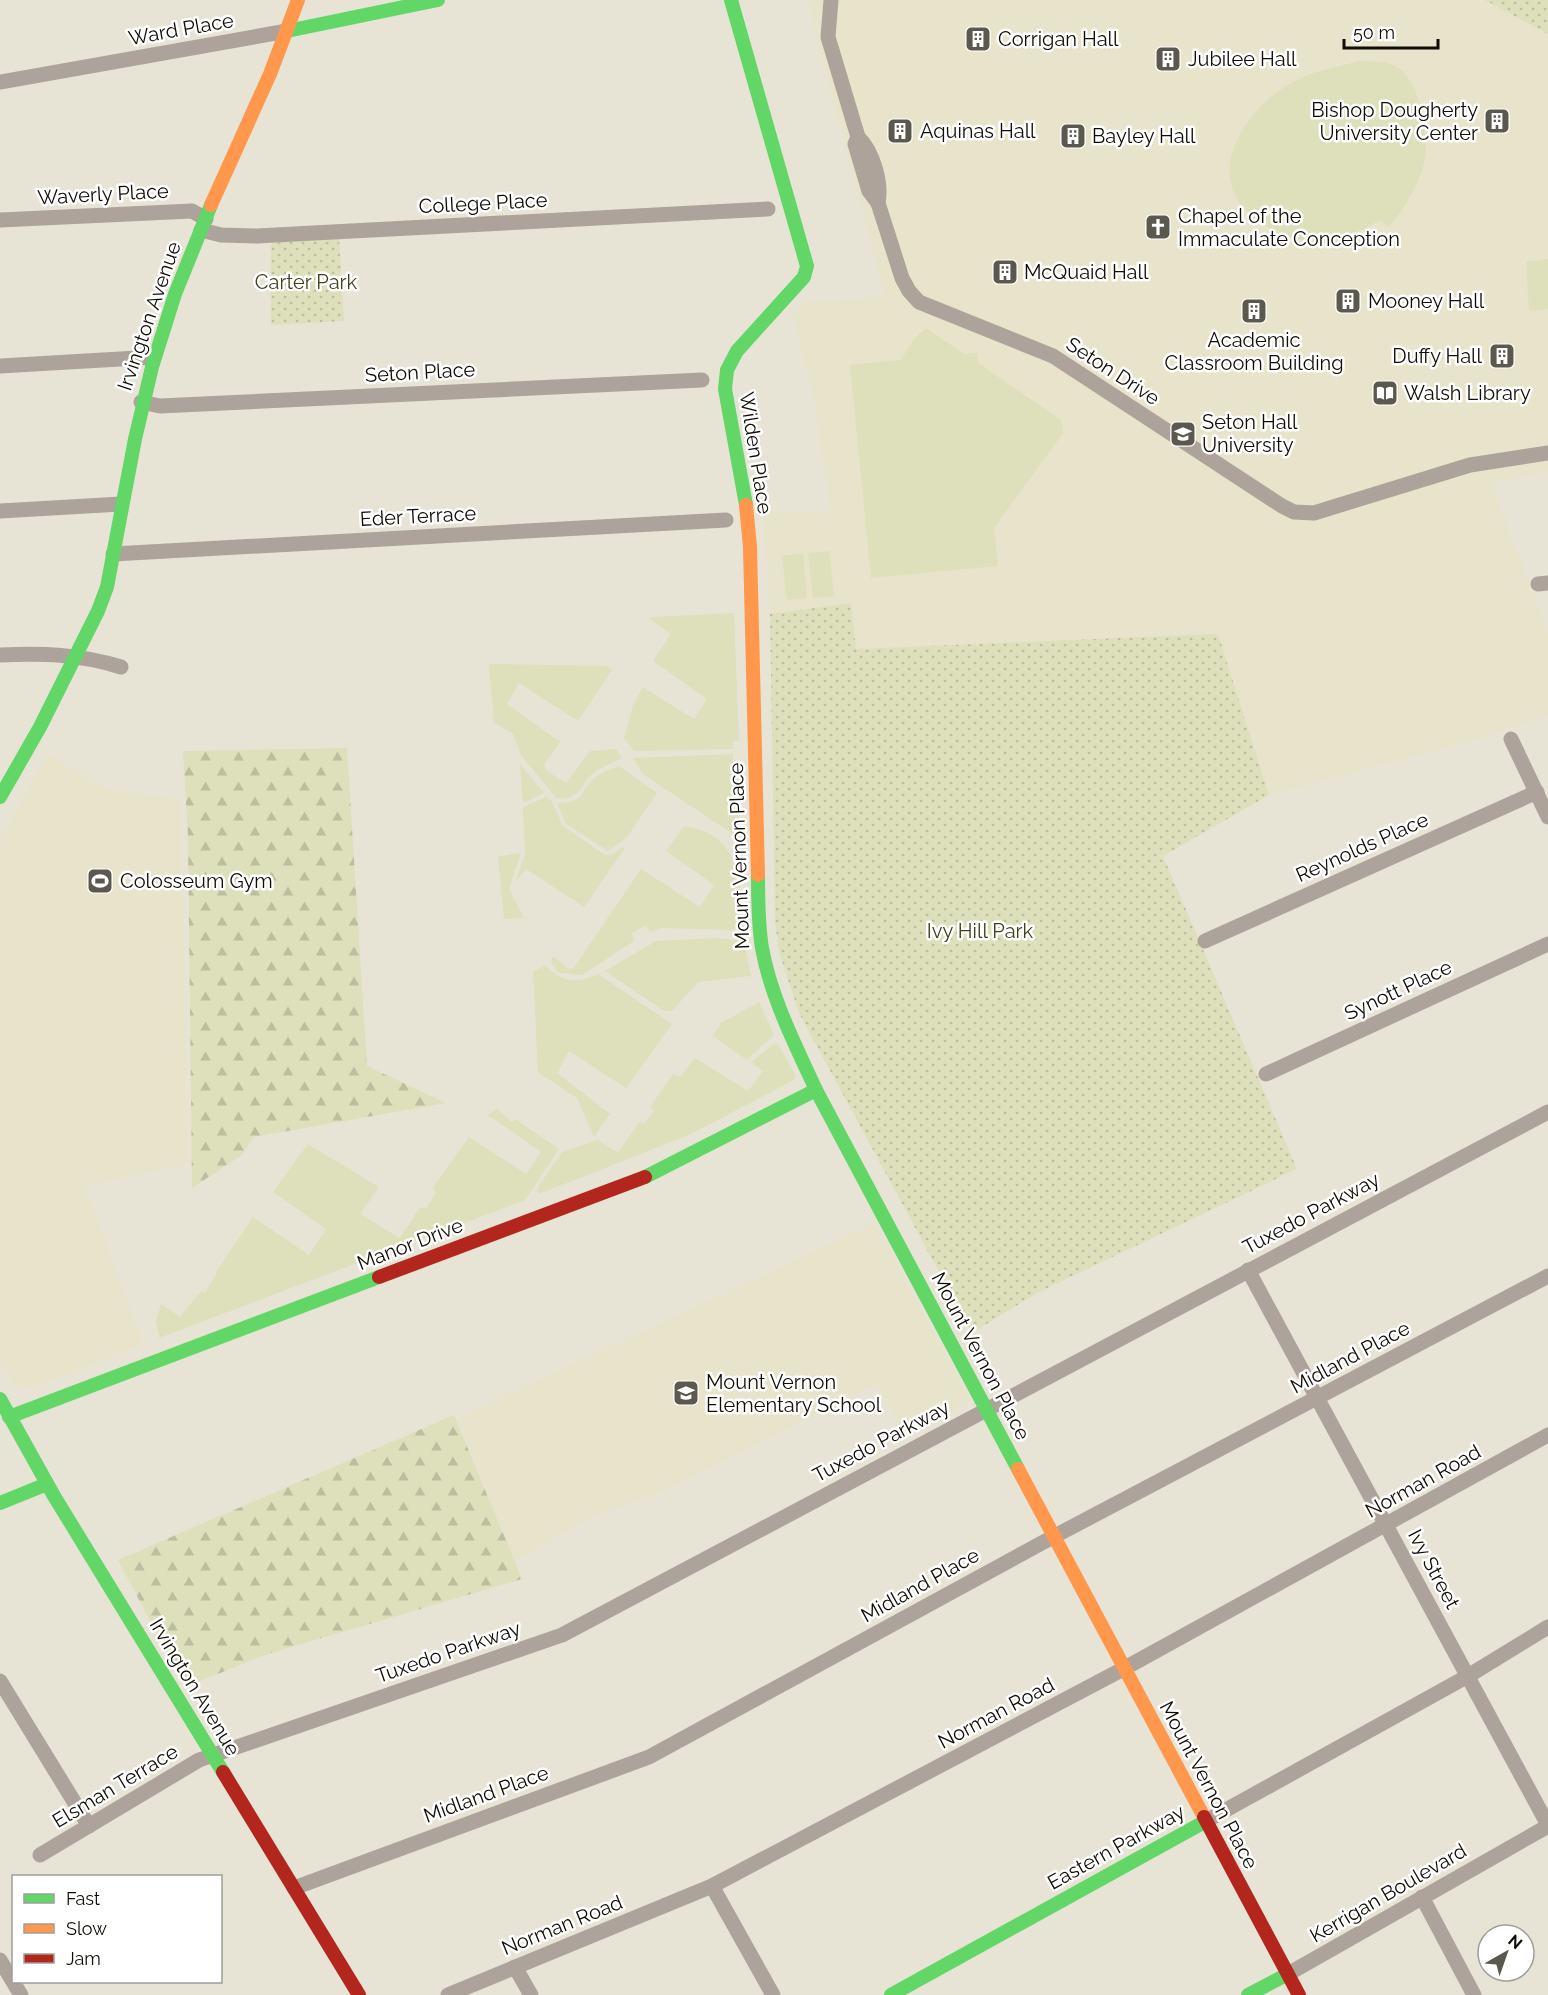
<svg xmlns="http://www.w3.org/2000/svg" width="1548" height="1995" font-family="Raleway,sans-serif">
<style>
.built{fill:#e8e3cb}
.grass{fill:#dde0bb}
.forest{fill:url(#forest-firs)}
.park{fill:url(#park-dots)}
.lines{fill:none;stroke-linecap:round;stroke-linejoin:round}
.street{stroke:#aea39a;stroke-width:15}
.fast{stroke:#63d668;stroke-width:14}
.slow{stroke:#ff974d;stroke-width:14}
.jam{stroke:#b3261e;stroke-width:14}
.labels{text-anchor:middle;stroke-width:5;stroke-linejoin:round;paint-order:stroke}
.street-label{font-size:20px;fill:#0f0d05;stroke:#fff}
.poi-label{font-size:20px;fill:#0f0d05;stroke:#fff;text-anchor:start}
.park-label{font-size:20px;fill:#3e421b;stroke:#fff}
</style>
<defs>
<pattern id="forest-firs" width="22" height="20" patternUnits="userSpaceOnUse" patternTransform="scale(1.5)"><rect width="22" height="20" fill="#dde0bb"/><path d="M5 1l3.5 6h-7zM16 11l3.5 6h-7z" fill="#bcbf9f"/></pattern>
<pattern id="park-dots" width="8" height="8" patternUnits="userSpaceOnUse" patternTransform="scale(1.5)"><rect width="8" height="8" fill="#dde0bb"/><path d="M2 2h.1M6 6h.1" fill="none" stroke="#bcbf9f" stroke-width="1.8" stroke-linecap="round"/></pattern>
</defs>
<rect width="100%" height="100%" fill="#e7e4d6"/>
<g class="built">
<path d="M807,0H1548V472L1491,483L1548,633V715L1483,738L1269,795L1218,634L856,649L851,603L770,614L763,510L831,512L813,396L793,314L805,302L885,297Z"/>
<path d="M48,754L105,789L180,799L188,1164L85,1186L143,1344L31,1388L14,1385L0,1359V841Z"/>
<path d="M875,1223L971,1402L906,1435L877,1384L664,1490L587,1519L514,1561L458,1418Z"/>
</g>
<g class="grass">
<path d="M1359,61C1372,62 1388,60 1399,68C1419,82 1430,135 1425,158C1421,181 1404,210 1389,227L1380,220L1362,230L1341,237V246C1322,244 1301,242 1283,235C1237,215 1214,179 1241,133C1253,111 1271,94 1293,82C1312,71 1338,67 1359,61Z"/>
<path d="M1548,259V309L1529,311L1526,262Z"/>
<path d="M926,328L964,354L977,353L978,363L1061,420L1063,433L994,528L998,566L871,578L850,365L901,360L913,340Z"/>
<path d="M829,551L834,596L813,598L808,553Z"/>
<path d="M803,553L807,598L787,600L782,556Z"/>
<path d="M734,613L739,741H733V749L634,751L624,738L633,705L643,687L694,719L707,699L653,661L671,634L650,619L651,617Z"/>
<path d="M489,664L606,666L612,670L578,721L519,683L507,704L560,742L544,765L547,771L566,783L590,751L616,749L622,758C614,762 604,766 596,771C579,782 582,802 556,798L521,755L513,734L494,723Z"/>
<path d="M733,754V761H738L739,838L643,774L633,758Z"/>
<path d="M520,764L544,793L525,802H523Z"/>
<path d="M619,766L657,793L627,837L608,851L566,824L557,803C591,802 577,789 597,776C603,771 612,769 619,766Z"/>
<path d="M546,797L551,800L563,826L605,855L613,854L622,847L625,848L584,907L526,869L515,882L525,855L523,807Z"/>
<path d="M684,826C742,835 739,880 744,926L735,927L734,930L660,928L650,932L646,925L632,933L634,941L582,975L559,973L551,963L553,956L567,968L573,969L641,869L700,907L714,885L666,851Z"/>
<path d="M521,853L509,889L524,918L504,919L498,856Z"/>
<path d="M716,938L744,941L751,976L698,982L672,1011H664L605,971L656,941Z"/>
<path d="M545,965C561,982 577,984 598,974L672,1024L626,1088L569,1051L557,1073L610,1114L594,1137L577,1098L538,1072L533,972Z"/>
<path d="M759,1002L774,1035L747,1060L713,1036L721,1023Z"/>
<path d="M778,1044L796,1076L794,1080L689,1135L539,1194L536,1190L562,1152L598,1140L618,1153L639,1122L644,1124L654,1111L650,1107L673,1074L680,1077L695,1058L748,1091L763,1071L751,1062L771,1046Z"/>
<path d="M497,1109L512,1122L515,1119L559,1149L525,1200L390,1251L382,1249L381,1254L159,1338L156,1321L161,1304L180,1317L201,1291L205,1293L217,1273L216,1272L253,1217L309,1255L326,1229L273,1192L308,1144L379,1187L360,1214L400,1238L420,1207L426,1209L436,1192L432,1189L469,1137L526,1174L541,1152L488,1115Z"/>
</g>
<g class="forest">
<path d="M347,748L367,1066L446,1103L254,1137L242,1155L192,1188L188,837L183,751Z"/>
<path d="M454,1415L522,1579L268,1654L185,1687L118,1560Z"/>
</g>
<g class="park">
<path d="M1485,0H1548V34Z"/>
<path d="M339,238L344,321L271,325V243Z"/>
<path d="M851,603L856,649L1218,634L1269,795L1163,856L1297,1169L1039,1292L972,1333L799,1013L780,955L775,923L770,614Z"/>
</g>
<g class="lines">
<g class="street">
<path d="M831,0L828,37L858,137C873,151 882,183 878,203"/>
<path d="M0,82L287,31"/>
<path d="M858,137L855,144L869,191L878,203L902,278L909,291L919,302L1053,356L1282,506L1294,512L1314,513L1470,465L1548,453"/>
<path d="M0,220L192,211L206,219"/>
<path d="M201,230L221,235L257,236L768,209"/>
<path d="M0,366L154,357"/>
<path d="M141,402L160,406L702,380"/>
<path d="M0,511L121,504"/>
<path d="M113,554L726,520"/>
<path d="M1538,584L1548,583"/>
<path d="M0,655C43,653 79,654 121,667"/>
<path d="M1511,739L1548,817"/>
<path d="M1205,941L1537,792"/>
<path d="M1266,1074L1548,944"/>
<path d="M1248,1270L1548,1825"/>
<path d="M0,1681L89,1826"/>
<path d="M1206,1821L1468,1676L1548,1627"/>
<path d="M40,1855L199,1760L562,1635L1548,1112"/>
<path d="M712,1886L773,1995"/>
<path d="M294,1888L649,1757L1051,1538L1548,1276"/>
<path d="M1422,1897L1474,1995"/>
<path d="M0,1960L21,1995"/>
<path d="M515,1967L531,1995"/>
<path d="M1288,1974L1548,1826"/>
<path d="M448,1995L712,1886L1125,1668L1548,1435"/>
</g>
<g class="fast">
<path d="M731,0L807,266L804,277L737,351L727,370L725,389L746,505"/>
<path d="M287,31L438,0"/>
<path d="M0,797L40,727L98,611L107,587L135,439L152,367L175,294L211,205"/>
<path d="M758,875C758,899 758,924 762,948C771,998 795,1044 816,1090L1018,1469"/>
<path d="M645,1177L816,1090"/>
<path d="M0,1399L54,1496L223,1772"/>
<path d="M9,1417L379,1277"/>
<path d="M0,1503L47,1484"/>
<path d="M891,1995L1206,1821"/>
<path d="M1248,1995L1288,1974"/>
</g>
<g class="slow">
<path d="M211,205L270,74L298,0"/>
<path d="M746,505L750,547L758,875"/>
<path d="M1018,1469L1204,1817"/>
</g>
<g class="jam">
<path d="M379,1277L645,1177"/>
<path d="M223,1772L359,1995"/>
<path d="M1204,1817L1299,1995"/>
</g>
</g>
<defs>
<g id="building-square" transform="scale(1.35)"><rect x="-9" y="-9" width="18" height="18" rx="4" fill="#5b584e" stroke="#fff"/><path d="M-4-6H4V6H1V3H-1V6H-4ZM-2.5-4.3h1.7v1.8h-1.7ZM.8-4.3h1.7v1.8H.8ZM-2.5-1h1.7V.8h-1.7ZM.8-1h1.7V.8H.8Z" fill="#fff"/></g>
<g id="church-square" transform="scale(1.35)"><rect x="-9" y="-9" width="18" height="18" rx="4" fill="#5b584e" stroke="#fff"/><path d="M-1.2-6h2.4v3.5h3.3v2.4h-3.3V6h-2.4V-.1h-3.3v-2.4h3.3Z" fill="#fff"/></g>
<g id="library-square" transform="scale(1.35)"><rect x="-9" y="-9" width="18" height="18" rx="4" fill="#5b584e" stroke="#fff"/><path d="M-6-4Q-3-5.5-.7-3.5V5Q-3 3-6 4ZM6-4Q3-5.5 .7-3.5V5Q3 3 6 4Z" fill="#fff"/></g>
<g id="university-square" transform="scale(1.35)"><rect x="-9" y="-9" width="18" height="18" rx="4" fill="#5b584e" stroke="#fff"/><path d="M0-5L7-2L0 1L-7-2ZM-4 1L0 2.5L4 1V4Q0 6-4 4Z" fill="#fff"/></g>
<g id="stadium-square" transform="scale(1.35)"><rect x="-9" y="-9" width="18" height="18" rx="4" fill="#5b584e" stroke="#fff"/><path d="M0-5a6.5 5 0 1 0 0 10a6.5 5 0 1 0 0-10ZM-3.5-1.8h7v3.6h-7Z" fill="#fff"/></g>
<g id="school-square" transform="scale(1.35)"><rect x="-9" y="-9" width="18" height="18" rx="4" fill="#5b584e" stroke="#fff"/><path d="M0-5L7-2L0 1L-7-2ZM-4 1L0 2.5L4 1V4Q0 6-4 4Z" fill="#fff"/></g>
</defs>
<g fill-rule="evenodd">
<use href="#building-square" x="978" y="39"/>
<use href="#building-square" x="1168" y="59"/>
<use href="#building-square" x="1497" y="121"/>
<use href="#building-square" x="900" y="131"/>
<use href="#building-square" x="1073" y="136"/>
<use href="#church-square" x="1158" y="227"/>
<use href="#building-square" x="1005" y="272"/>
<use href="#building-square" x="1348" y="301"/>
<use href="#building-square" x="1254" y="311"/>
<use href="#building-square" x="1502" y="356"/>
<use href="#library-square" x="1385" y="393"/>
<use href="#university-square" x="1183" y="434"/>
<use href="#stadium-square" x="100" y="881"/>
<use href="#school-square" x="686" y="1393"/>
</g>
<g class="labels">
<g class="street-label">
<text transform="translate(181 29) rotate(-10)" y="7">Ward Place</text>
<text transform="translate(103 194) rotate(-3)" y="7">Waverly Place</text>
<text transform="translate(483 203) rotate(-3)" y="7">College Place</text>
<text transform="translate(149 316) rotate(-71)" y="7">Irvington Avenue</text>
<text transform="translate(1113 371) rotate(33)" y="7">Seton Drive</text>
<text transform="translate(420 372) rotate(-3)" y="7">Seton Place</text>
<text transform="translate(756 453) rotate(81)" y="7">Wilden Place</text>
<text transform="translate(418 516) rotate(-3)" y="7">Eder Terrace</text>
<text transform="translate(1362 847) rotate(-24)" y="7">Reynolds Place</text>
<text transform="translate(739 856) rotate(-92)" y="7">Mount Vernon Place</text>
<text transform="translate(1398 990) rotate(-25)" y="7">Synott Place</text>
<text transform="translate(1311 1213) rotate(-28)" y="7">Tuxedo Parkway</text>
<text transform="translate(410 1244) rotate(-21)" y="7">Manor Drive</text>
<text transform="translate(981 1356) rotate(62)" y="7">Mount Vernon Place</text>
<text transform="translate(1350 1357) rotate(-28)" y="7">Midland Place</text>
<text transform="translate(881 1441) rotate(-28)" y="7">Tuxedo Parkway</text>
<text transform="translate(1423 1481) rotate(-29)" y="7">Norman Road</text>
<text transform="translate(1434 1569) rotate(62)" y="7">Ivy Street</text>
<text transform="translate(920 1585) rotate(-29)" y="7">Midland Place</text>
<text transform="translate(448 1652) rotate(-19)" y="7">Tuxedo Parkway</text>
<text transform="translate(195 1687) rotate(59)" y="7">Irvington Avenue</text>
<text transform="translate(996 1713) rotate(-28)" y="7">Norman Road</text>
<text transform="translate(1209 1785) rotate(62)" y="7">Mount Vernon Place</text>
<text transform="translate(115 1786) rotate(-31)" y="7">Elsman Terrace</text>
<text transform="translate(486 1794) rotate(-20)" y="7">Midland Place</text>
<text transform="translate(1116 1847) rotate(-29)" y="7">Eastern Parkway</text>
<text transform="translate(1388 1893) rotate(-30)" y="7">Kerrigan Boulevard</text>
<text transform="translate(562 1925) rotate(-22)" y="7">Norman Road</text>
</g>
<g class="poi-label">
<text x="998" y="46">Corrigan Hall</text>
<text x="1188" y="66">Jubilee Hall</text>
<text x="1478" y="117" text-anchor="end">Bishop Dougherty<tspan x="1478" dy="23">University Center</tspan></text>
<text x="920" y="138">Aquinas Hall</text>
<text x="1092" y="143">Bayley Hall</text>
<text x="1178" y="223">Chapel of the<tspan x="1178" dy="23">Immaculate Conception</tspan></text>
<text x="1024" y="279">McQuaid Hall</text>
<text x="1368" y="308">Mooney Hall</text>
<text x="1254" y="347" text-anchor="middle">Academic<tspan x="1254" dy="23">Classroom Building</tspan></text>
<text x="1482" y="363" text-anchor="end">Duffy Hall</text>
<text x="1404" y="400">Walsh Library</text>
<text x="1202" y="429">Seton Hall<tspan x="1202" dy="23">University</tspan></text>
<text x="120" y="888">Colosseum Gym</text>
<text x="706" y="1389">Mount Vernon<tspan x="706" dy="23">Elementary School</tspan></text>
</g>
<g class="park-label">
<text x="306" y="289">Carter Park</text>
<text x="980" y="938">Ivy Hill Park</text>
</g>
</g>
<rect x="12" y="1875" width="210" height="108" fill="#ffffff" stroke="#9f9e9b" stroke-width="1.5"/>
<rect x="24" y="1894" width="30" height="9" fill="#63d668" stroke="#9f9e9b" stroke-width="1.5"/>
<text x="66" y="1905" font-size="18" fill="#0f0d05">Fast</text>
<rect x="24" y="1924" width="30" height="9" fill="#ff974d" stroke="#9f9e9b" stroke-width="1.5"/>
<text x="66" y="1935" font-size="18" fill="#0f0d05">Slow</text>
<rect x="24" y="1954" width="30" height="9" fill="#b3261e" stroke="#9f9e9b" stroke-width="1.5"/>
<text x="66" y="1965" font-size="18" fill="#0f0d05">Jam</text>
<g transform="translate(1506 1953) rotate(40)"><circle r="28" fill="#ffffff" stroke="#9f9e9b" stroke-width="1.5"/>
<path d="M0-4.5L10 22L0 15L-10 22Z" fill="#5b584e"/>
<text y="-9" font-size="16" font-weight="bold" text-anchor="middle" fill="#0f0d05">N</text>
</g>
<path d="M1344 39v9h94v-9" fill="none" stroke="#0f0d05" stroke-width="3"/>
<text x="1353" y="39" font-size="18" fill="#0f0d05" stroke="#ffffff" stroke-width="4.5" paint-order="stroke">50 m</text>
</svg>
